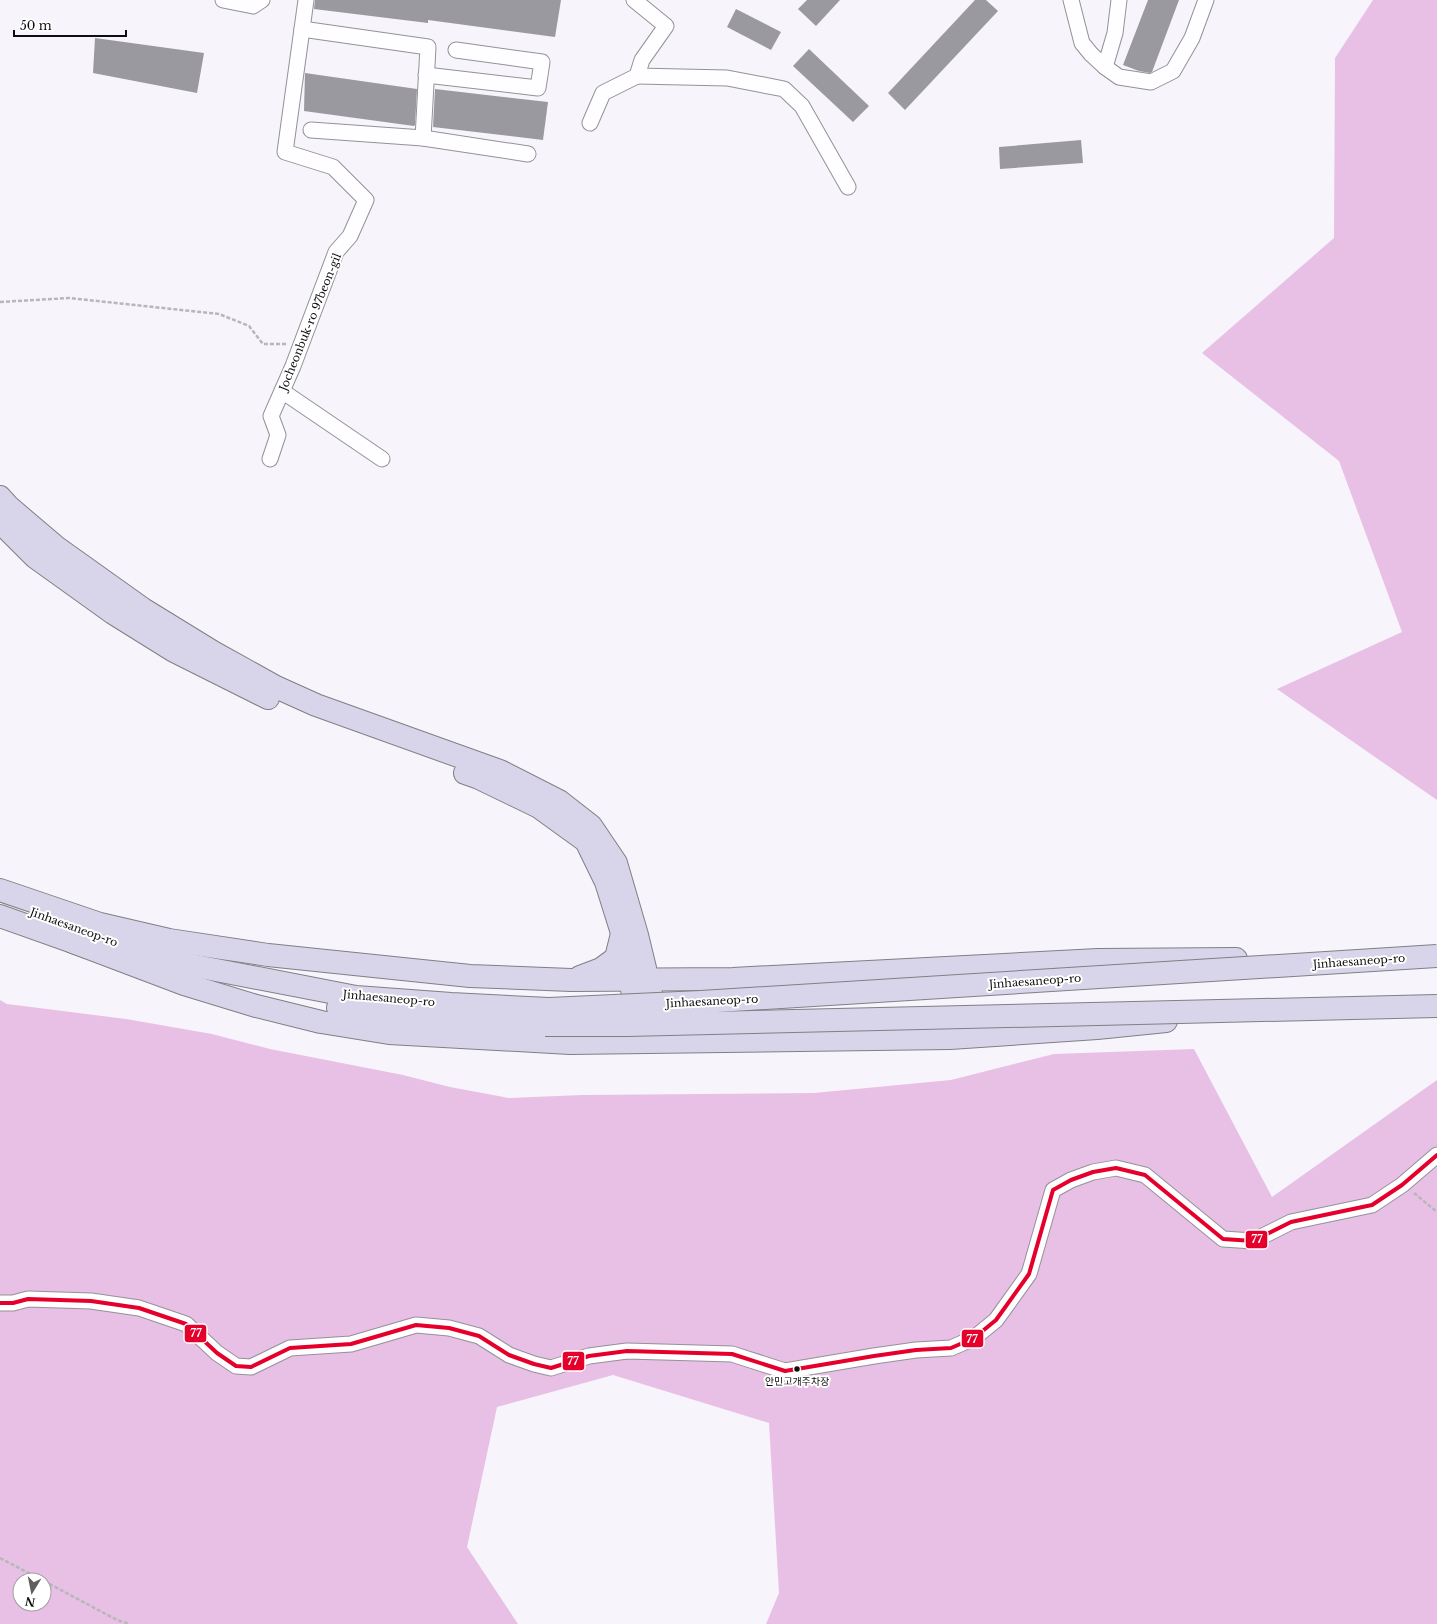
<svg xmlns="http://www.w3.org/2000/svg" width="1437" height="1624" font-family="'Libre Baskerville','Noto Sans KR',serif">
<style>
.forest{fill:#e8c0e5;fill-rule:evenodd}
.building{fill:#9a999f}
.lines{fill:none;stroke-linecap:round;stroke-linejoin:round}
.street-casing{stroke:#939295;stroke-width:17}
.highway-casing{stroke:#807f82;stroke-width:24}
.path{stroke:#b7b7b8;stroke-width:2.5;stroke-dasharray:4 2;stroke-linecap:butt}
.street{stroke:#fefdff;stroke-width:15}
.highway{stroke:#d8d5eb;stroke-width:22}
.highway-bridge-casing{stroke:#807f82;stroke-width:24;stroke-linecap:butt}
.highway-bridge{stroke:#d8d5eb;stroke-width:22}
.bus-1-casing{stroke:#fff;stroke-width:7}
.bus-1{stroke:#e4002b;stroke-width:4}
.bus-dot{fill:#0e0e0e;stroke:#fff;stroke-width:1.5}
.labels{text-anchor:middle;stroke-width:4;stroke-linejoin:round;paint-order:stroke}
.bus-label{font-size:10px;fill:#0e0e0e;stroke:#fff}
.street-label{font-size:11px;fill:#0e0e0e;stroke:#fff}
.line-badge{stroke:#fff;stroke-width:1.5}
.badge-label{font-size:11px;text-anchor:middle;font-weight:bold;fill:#fff}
</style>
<rect width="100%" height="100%" fill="#f7f4fc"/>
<g class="forest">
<path d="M1373,0H1437V800L1277,689L1402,632L1339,461L1202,353L1334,238L1335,58Z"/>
<path d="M0,1000L7,1004L126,1019L212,1034L270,1049L403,1075L450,1087L509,1098L582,1095L814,1093L951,1080L1054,1054L1194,1049L1272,1197L1437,1080V1624H766L779,1593L769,1423L613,1375L497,1407L467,1547L518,1624H0ZM20,1580H44V1604H20Z"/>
</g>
<g class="building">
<path d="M315,0H561L555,37L428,20V23L314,9Z"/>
<path d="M807,0H840L816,26L798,9Z"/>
<path d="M975,0H986L998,11L905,110L888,93Z"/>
<path d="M1148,0H1179L1152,72L1150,73L1139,71L1123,65Z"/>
<path d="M736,9L781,32L771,50L727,27Z"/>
<path d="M95,38L204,53L197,93L93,73Z"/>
<path d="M809,49L869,106L853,122L793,66Z"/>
<path d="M305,73L417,89L415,125L414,126L304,111Z"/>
<path d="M435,89L548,102L543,140L433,127Z"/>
<path d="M1081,140L1083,163L1000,169L999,147Z"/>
</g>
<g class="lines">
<g class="street-casing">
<g id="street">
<path d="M223,0L253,6L262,0"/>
<path d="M1071,0L1082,43L1091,54L1105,67L1115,33L1119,0"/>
<path d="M302,29L428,47L423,138L311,130"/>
<path d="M1105,67L1119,77L1151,82L1173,71L1192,38L1206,0"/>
<path d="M426,75L538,88L542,62L456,50"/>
<path d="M637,76L727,78L784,89L802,106L848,187"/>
<path d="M590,123L603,93L637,76L642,60L666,26L634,0"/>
<path d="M423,138L528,154"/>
<path d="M282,391L382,459"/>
<path d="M270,459L278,435L271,416L293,366L336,252L350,236L366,200L333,167L285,152L306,0"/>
<path d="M0,1303H13L28,1299L91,1301L139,1308L186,1324L217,1353L236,1366L251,1367L290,1348L351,1344L416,1325L449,1328L479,1336L509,1355L534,1364L551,1368L589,1356L627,1351L732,1354L785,1371L874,1356L916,1350L951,1348L974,1338L996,1320L1029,1274L1053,1190L1071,1180L1093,1172L1116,1168L1145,1175L1223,1239L1253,1241L1291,1222L1372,1205L1402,1185L1437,1155"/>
</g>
</g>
<g class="highway-casing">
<g id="highway">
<path d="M0,497L9,507L56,547L143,609L213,652L276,687L316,705L500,771L559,801L591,826L616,863L637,935L651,993"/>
<path d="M0,522L35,557L113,613L174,651L268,698"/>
<path d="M465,773L479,778L539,807L586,841L606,882L622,933L633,995"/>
<path d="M0,890L100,924L169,940L268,955L470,976L571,980L733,979L1098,960L1236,959"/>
<path d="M0,916L87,947"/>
<path d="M106,940L180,963L356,997L451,1004L549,1009"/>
<path d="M73,942L184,984L256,1006L321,1022L389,1033L570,1043L950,1038L1097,1028L1166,1021"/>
<path d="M580,977L601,969L616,958L622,934"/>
<path d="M338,1008C406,1020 476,1024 545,1025"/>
</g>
</g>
<g class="path">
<path d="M0,302L69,298L219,314L249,326L263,344H286"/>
<path d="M1414,1193L1437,1212"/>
<path d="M0,1558L42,1580"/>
<path d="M44,1581L117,1620L130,1624"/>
</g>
<use href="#street" class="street"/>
<use href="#highway" class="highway"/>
<g class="highway-bridge-casing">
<g id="highway-bridge">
<path d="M549,1009L701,1002L1437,956"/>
<path d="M545,1025H627L1437,1006"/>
</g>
</g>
<use href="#highway-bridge" class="highway-bridge"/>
<g class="bus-1-casing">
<path id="bus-1" d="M0,1303H13L28,1299L91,1301L139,1308L186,1324L217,1353L236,1366L251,1367L290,1348L351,1344L416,1325L449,1328L479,1336L509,1355L534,1364L551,1368L589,1356L627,1351L732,1354L785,1371L874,1356L916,1350L951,1348L974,1338L996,1320L1029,1274L1053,1190L1071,1180L1093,1172L1116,1168L1145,1175L1223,1239L1253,1241L1291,1222L1372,1205L1402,1185L1437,1155"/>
</g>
<use href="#bus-1" class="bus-1"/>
</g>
<circle class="bus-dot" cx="797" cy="1369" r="3.5"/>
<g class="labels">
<g class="bus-label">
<text x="797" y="1385">안민고개주차장</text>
</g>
<g class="street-label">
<text transform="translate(310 322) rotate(-68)" y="4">Jocheonbuk-ro 97beon-gil</text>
<text transform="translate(74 927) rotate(20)" y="4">Jinhaesaneop-ro</text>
<text transform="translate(1359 961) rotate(-4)" y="4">Jinhaesaneop-ro</text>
<text transform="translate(1035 981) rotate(-4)" y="4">Jinhaesaneop-ro</text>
<text transform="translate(389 998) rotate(5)" y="4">Jinhaesaneop-ro</text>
<text transform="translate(712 1001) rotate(-3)" y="4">Jinhaesaneop-ro</text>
</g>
</g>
<g class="line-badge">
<rect x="1245" y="1230" width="23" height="19" rx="4" fill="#e4002b"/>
<rect x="184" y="1324" width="23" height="19" rx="4" fill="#e4002b"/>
<rect x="961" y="1329" width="23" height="19" rx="4" fill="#e4002b"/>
<rect x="562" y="1351" width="23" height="20" rx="4" fill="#e4002b"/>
</g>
<g class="badge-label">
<text x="1257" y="1243">77</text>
<text x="196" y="1337">77</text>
<text x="972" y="1343">77</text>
<text x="573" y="1365">77</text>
</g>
<g transform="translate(32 1592) rotate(190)"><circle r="19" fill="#ffffff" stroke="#9f9f9f"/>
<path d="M0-3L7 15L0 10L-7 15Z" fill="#605e61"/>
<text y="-6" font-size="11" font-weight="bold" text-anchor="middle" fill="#0e0e0e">N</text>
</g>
<path d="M14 30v6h112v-6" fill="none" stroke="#0e0e0e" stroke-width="2"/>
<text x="20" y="30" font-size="12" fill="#0e0e0e" stroke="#ffffff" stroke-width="3" paint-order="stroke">50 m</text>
</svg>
